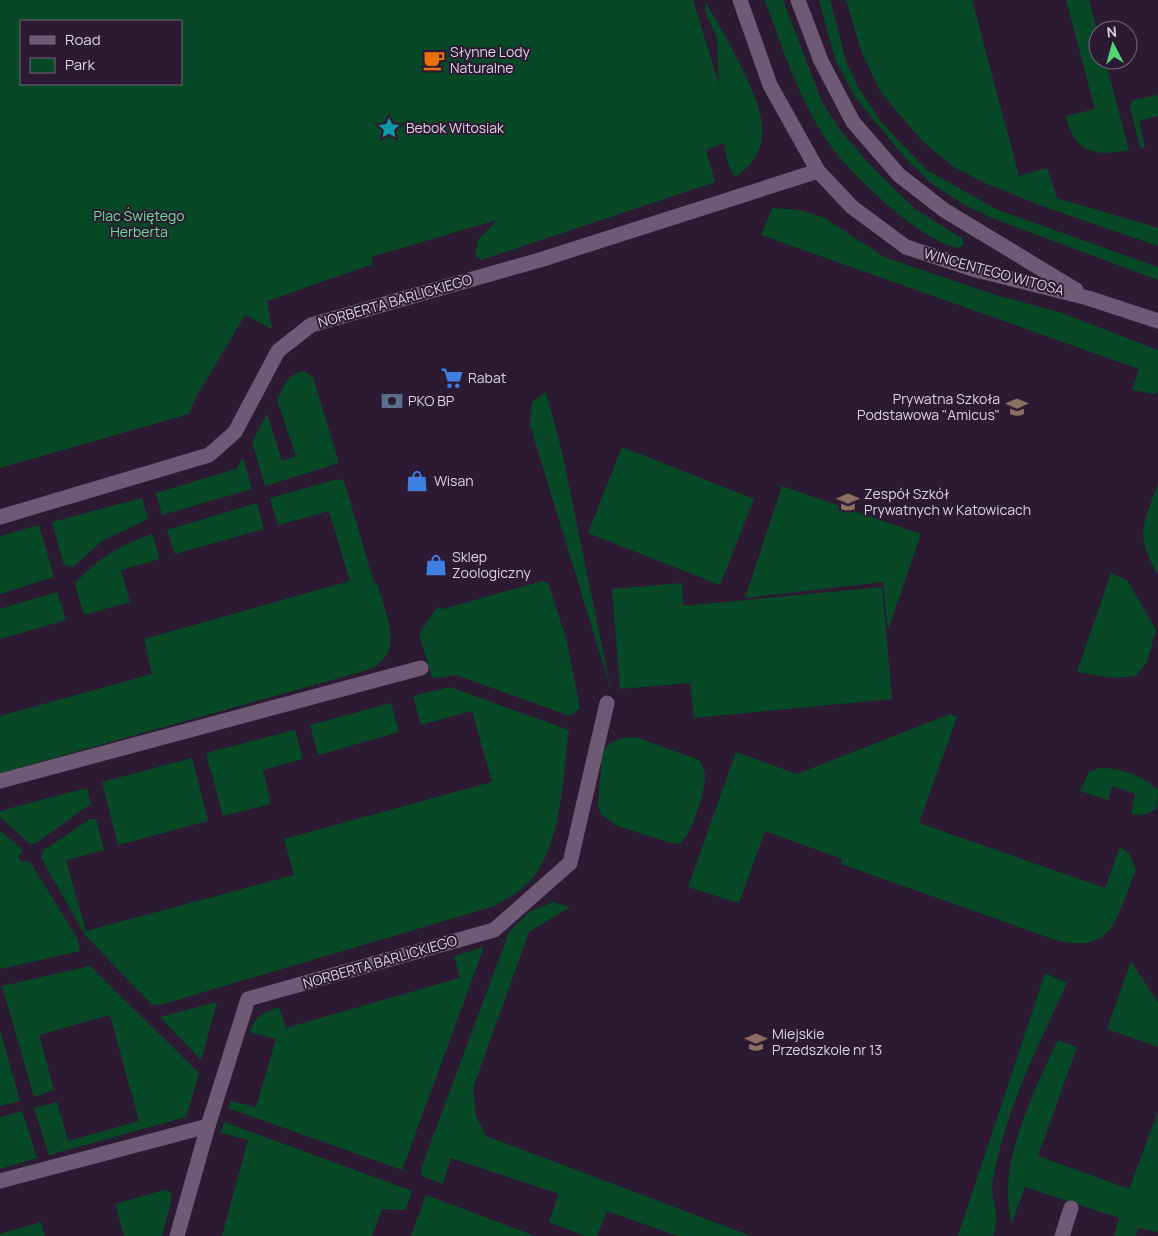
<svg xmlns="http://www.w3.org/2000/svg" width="1158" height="1236" font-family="Manrope,sans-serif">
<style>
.green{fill:#074827;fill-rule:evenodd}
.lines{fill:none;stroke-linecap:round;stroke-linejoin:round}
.minor{stroke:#6f5a76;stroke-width:15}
.labels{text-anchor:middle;stroke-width:4;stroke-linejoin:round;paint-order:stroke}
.poi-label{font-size:14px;fill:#ddd2e1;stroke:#2c1a32;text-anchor:start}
.park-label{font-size:14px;fill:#6fdd9a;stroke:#2c1a32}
.street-label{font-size:14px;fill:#ddd2e1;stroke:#2c1a32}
</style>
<rect width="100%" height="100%" fill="#2c1a32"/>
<g class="green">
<path d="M0,0H693L719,85L717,38L706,14L705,1C722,31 760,93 762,126C764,148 753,166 735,177L728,164L724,143L706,150L715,182L481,260L475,256L478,240L497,220L371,257L373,264L267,301L272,329L245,315L196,397L189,414L0,468ZM21,21H181V84H21Z"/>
<path d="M765,0H783L822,102L841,131L871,166L915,209L963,239L964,244L959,248C935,243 910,224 891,208C868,187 844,166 826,139C798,96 782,48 765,0Z"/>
<path d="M819,0H830L846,61L858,87L882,123L927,170L996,209L1158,267V280L992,218L963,204L931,183L906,159L855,97L835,59Z"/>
<path d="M846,0H972L1019,176L1047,168L1057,198L1158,228V246L1042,206L985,183L954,167L922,141L880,91L862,53Z"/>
<path d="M1066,0H1089L1098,34V60H1105L1129,150C1096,157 1074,153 1066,116L1095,109Z"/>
<path d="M1158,95V116L1139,121L1145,147L1140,148L1130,106L1133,100Z"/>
<path d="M772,208L800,210L825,218L884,257L999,296L1059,312L1158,350V392L1154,394L1132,390L1139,369L761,235Z"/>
<path d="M304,371L313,377L339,463L265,486L252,442L267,414L282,461L296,456L277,400C284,386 288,374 304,371Z"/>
<path d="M546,392L562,452L611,690L530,425L532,402Z"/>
<path d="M622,447L754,499L720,585L588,533Z"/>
<path d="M243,458L252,489L162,515L156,493L236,469Z"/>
<path d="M338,479L344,481L374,583H377C386,616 408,657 364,671L0,773V716L152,674L144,639L350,581L329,511L278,525L270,498Z"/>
<path d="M1158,483V575C1134,533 1143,527 1158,483Z"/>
<path d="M782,486L921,534L888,630L883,582L745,598Z"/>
<path d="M142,498L148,519L102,541L73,567L64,565L52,522Z"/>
<path d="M257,503L264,529L175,554L167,530Z"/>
<path d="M39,525L54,577L0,594V536Z"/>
<path d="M152,534L160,559L121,570L130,602L84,615L75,584C97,559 122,544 152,534Z"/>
<path d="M1111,573L1127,580L1156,630L1147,662L1136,676L1114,678L1077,672Z"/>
<path d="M543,581L548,583L566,638L580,708L570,716L456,675L437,678L432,677L419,634L437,607L443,609Z"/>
<path d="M682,583L683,606L882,587L892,699L694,718L690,683L620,689L612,589Z"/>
<path d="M57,592L66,620L0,639V609Z"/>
<path d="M450,687L569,730C562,778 563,848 527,884C518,893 506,899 495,906L163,1004L152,1005L85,935L45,865L41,856L44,850L90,819H96L104,850L66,860L86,931L294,875L284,839L492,782L472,711L421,725L413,696Z"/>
<path d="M391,703L399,732L318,755L310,725Z"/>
<path d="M950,714L957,717L919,823L1105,888L1120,847L1129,853L1136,870C1116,916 1115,957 1053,939L841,864L842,859L765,831L739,903L688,887L736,752L797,774Z"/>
<path d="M295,730L303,759L263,770L271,804L223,816L206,753Z"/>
<path d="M628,737L638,738L699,760C702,765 706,771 705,778C704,794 692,835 679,844L671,843L615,825L601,814L598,806L602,755L606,747L616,740Z"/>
<path d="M192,758L208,821L118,845L102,782Z"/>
<path d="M1099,768C1118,767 1144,776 1158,790L1157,807C1148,815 1142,816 1131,814L1135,794L1112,786L1108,800L1080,791L1089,772Z"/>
<path d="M87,788L91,804L36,843L30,844L0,817V812L7,809Z"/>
<path d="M0,831L21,848L22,853L18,856L21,863L26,861L31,863L77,938L80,951L0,969Z"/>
<path d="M553,902L570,907L529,932L473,1088L476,1116L486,1136L751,1236H678L607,1211L597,1236H585L549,1222L559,1194L451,1158L443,1184L422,1176L421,1169L509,932L529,912Z"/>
<path d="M484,947L402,1170L228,1108L231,1101L256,1107L276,1039L250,1032C255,1016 264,1013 279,1007L286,1028L460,978L454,956Z"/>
<path d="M1131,961L1158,1003V1047L1107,1029Z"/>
<path d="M90,966L199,1073L186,1117L49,1155L34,1108L57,1102L68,1141L139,1121L110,1015L39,1035L54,1090L34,1097L2,986Z"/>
<path d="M1045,973L1067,983C1038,1046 1005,1110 993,1180C989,1200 1002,1213 993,1236H958Z"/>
<path d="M217,1002L201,1060L160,1017Z"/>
<path d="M0,1030L20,1101L0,1106Z"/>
<path d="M1058,1040L1077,1047L1038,1156L1129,1189L1158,1112V1232L1138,1228L1136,1236H1114L1119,1218L1025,1187L1011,1225C1010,1211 1007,1196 1008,1183C1012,1137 1038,1081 1058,1040Z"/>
<path d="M22,1111L37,1158L0,1169V1117Z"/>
<path d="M224,1122L412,1191L405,1210L382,1209L372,1236H222L248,1140L221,1133Z"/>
<path d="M164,1190L170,1192L172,1197L162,1236H124L115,1204Z"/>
<path d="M426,1195L535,1236H411Z"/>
<path d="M41,1222L45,1236H0V1234Z"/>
</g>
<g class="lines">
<g class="minor">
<path d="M740,0L770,85L818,171L852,207L906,247L976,270L1088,298L1158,321"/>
<path d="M798,0L821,61L853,122L899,175L944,210L1076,290"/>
<path d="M0,517L209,455L235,432L278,351L311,325L543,259L818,171"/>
<path d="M0,781L421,668"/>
<path d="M0,1181L208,1126"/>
<path d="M177,1236L208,1126L248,999L494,930L570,863L607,703"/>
<path d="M1062,1236L1071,1208"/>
</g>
</g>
<defs>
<g id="cafe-bare" transform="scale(1.725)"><path d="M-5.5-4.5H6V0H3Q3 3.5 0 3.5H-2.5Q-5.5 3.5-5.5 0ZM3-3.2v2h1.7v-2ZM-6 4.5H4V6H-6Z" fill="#e8710a" stroke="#2c1a32" stroke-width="2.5" paint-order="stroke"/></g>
<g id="sight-bare" transform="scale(1.725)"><path d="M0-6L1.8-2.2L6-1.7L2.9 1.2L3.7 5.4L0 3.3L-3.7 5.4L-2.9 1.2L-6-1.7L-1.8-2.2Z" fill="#0f9aa8" stroke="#2c1a32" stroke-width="2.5" paint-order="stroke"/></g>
<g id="supermarket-bare" transform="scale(1.725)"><path d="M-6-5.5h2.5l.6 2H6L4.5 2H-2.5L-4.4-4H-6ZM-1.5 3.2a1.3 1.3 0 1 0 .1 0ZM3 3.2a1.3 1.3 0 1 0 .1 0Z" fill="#3f7fe0" stroke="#2c1a32" stroke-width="2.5" paint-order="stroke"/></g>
<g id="bank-bare" transform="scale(1.725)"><path d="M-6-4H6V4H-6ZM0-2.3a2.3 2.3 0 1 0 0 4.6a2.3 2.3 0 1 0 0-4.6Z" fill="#5c6f8a" stroke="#2c1a32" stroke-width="2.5" paint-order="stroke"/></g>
<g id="school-bare" transform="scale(1.725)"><path d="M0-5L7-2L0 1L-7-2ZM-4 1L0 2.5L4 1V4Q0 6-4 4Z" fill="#8d6e63" stroke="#2c1a32" stroke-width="2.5" paint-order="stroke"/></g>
<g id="shop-bare" transform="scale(1.725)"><path d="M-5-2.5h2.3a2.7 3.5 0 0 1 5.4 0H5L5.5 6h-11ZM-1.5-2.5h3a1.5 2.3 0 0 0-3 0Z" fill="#3f7fe0" stroke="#2c1a32" stroke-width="2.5" paint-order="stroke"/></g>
</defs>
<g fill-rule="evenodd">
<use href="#cafe-bare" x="434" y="60"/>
<use href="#sight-bare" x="389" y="128"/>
<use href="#supermarket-bare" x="452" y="378"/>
<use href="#bank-bare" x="392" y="401"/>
<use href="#school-bare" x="1017" y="407"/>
<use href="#shop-bare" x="417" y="481"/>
<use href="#school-bare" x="848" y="502"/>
<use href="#shop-bare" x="436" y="565"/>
<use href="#school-bare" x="756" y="1042"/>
</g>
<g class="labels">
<g class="poi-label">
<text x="450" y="57">Słynne Lody<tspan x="450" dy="16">Naturalne</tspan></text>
<text x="406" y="133">Bebok Witosiak</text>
<text x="468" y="383">Rabat</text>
<text x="1000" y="404" text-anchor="end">Prywatna Szkoła<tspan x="1000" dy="16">Podstawowa "Amicus"</tspan></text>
<text x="408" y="406">PKO BP</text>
<text x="434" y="486">Wisan</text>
<text x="864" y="499">Zespół Szkół<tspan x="864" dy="16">Prywatnych w Katowicach</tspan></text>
<text x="452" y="562">Sklep<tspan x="452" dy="16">Zoologiczny</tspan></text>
<text x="772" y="1039">Miejskie<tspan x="772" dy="16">Przedszkole nr 13</tspan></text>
</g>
<g class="park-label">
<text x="139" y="221">Plac Świętego<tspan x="139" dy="16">Herberta</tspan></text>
</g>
<g class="street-label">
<text transform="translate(994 272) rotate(15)" y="5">WINCENTEGO WITOSA</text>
<text transform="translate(395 301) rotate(-16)" y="5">NORBERTA BARLICKIEGO</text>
<text transform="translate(380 962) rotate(-16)" y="5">NORBERTA BARLICKIEGO</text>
</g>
</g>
<rect x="20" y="20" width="162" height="65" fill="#2c1a32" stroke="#736478"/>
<rect x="30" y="36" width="25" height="8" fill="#6f5a76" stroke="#736478"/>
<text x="65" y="45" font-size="15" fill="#ddd2e1">Road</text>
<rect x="30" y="58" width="25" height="15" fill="#074827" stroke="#736478"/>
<text x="65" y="70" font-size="15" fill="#ddd2e1">Park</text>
<g transform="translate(1113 45) rotate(354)"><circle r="24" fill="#2c1a32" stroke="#736478"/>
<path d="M0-4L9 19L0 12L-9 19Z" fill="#52d673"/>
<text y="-8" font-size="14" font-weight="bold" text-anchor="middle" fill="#ddd2e1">N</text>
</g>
</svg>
